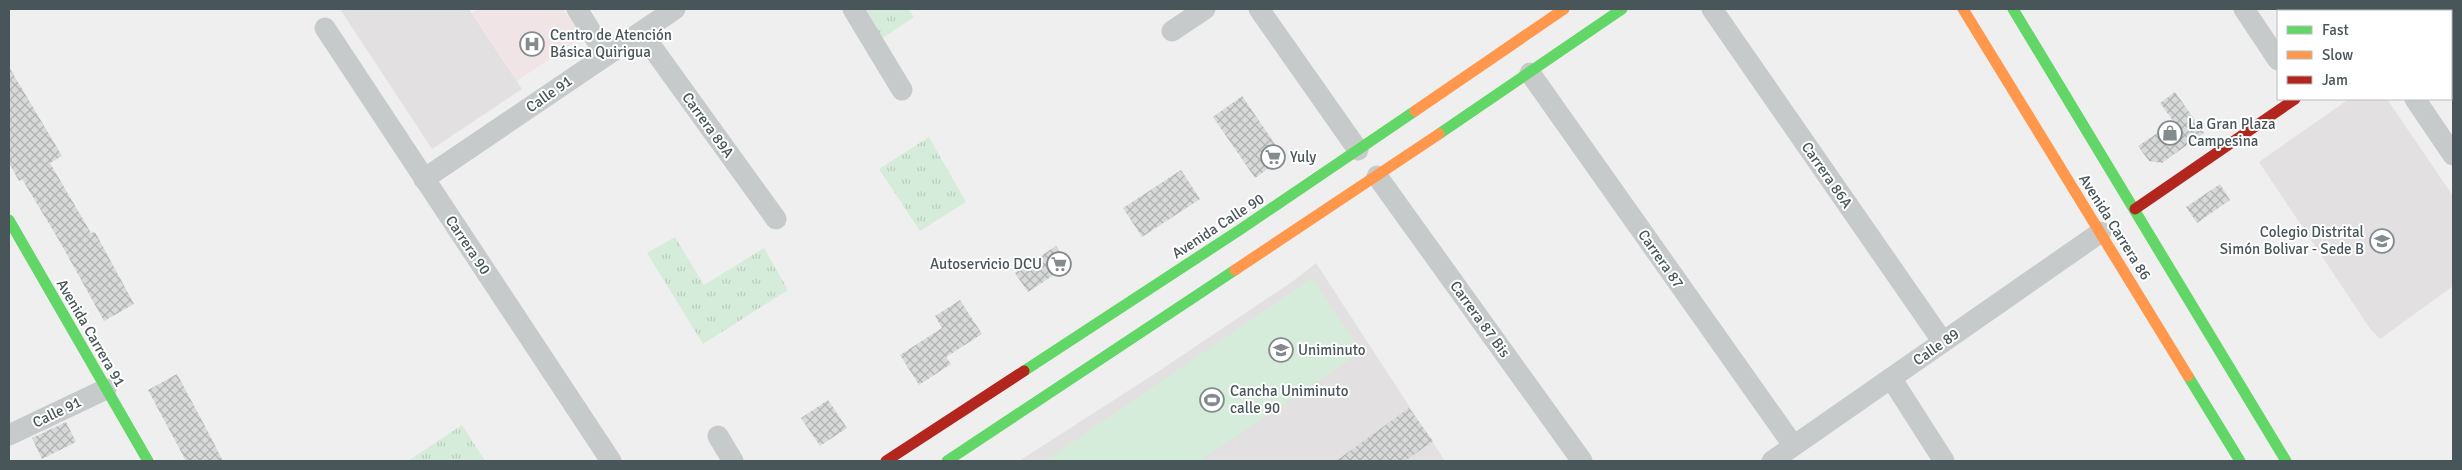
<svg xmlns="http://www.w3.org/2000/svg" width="2462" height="470" font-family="Signika,sans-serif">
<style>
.education{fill:#e2e0e1}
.medical{fill:#f1e4e6}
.grass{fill:url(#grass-tufts)}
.park{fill:#d6ecda}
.building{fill:url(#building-cross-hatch)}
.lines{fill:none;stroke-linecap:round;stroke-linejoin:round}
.street{stroke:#c7caca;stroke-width:21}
.fast{stroke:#63d668;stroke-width:11}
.slow{stroke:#ff974d;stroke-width:11}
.jam{stroke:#b3261e;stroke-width:11}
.labels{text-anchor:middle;stroke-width:4;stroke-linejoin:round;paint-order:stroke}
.poi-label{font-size:15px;fill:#485559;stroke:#fff;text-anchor:start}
.street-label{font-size:15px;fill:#485559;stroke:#fff}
</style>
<defs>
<pattern id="grass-tufts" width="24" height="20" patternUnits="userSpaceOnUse" patternTransform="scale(1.25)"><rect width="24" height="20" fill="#d6ecda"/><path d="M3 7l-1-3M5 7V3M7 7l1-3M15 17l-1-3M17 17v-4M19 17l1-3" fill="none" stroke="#b9ccbd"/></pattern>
<pattern id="building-cross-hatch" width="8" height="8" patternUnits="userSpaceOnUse" patternTransform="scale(1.25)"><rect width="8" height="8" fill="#d7d8d8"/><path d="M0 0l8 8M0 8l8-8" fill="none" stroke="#b0b2b2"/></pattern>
</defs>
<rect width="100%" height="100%" fill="#f0efef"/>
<g class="education">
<path d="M340,9H469L522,89L432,149Z"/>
<path d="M2349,99H2387L2453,196V286L2380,339L2371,330L2259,162Z"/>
<path d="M1316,263L1445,461H1019L1159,371L1296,279Z"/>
</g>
<path class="medical" d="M479,9H563L582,37L517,81L472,13Z"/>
<g class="grass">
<path d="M853,9H908L914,17L874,44Z"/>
<path d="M929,137L966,202L920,231L879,169Z"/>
<path d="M675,237L704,285L764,248L788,290L703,344L647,253Z"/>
<path d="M462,425L485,461H408Z"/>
</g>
<path class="park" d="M1312,278L1361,352L1199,461H1045Z"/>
<g class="building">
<path d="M9,67L62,156L50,163L91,233L95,232L134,304L104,321L60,242L22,179L19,181L9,163Z"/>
<path d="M2175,92L2204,133L2162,163L2149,161L2138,146L2174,122L2160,103Z"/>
<path d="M1242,96L1284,157L1255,178L1213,117Z"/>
<path d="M1181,170L1200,199L1142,237L1123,208Z"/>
<path d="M2220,184L2230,200L2197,223L2186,207Z"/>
<path d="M1056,246L1069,265L1028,292L1015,273Z"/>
<path d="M960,300L982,334L946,357L951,364L919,385L900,355L942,328L935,316Z"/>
<path d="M177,374L206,428L223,461H186L148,390Z"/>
<path d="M828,400L847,428L820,446L801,418Z"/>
<path d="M1409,408L1433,441L1405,461H1336Z"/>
<path d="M66,422L76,442L42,459L32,438Z"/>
</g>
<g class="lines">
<g class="street">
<path d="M577,9L605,54"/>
<path d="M853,9L902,90"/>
<path d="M1259,9L1358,150"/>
<path d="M1712,9L1943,342"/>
<path d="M2244,9L2278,60"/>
<path d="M325,28L611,461"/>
<path d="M1172,31L1205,9"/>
<path d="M641,32L776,219"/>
<path d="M1530,73L1793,445"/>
<path d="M2415,99L2453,155"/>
<path d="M1377,176L1582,461"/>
<path d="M424,179L675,9"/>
<path d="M1891,378L1944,461"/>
<path d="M9,435L106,389"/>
<path d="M718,436L733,461"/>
<path d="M1772,461L2101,232"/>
</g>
<g class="fast">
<path d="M2013,9L2286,461"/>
<path d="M1439,134L1622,9"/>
<path d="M9,220L148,461"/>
<path d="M1024,371L1241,229L1415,111"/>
<path d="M2188,376L2240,461"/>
<path d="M947,461L1235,270"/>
</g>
<g class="slow">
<path d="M1963,9L2188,376"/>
<path d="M2422,11L2426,9"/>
<path d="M1415,111L1564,9"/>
<path d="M1235,270L1439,134"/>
</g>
<g class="jam">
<path d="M2135,209L2295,99"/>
<path d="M886,461L1024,371"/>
</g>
</g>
<defs>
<g id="hospital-ring" transform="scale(1.25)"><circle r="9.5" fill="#fff" stroke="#838b8e" stroke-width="1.5"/><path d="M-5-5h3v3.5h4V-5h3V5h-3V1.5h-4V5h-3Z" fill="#838b8e"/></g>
<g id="shop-ring" transform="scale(1.25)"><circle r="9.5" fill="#fff" stroke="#838b8e" stroke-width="1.5"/><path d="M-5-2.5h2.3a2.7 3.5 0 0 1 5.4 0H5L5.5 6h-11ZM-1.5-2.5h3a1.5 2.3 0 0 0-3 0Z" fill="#838b8e"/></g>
<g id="supermarket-ring" transform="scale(1.25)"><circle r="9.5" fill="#fff" stroke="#838b8e" stroke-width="1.5"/><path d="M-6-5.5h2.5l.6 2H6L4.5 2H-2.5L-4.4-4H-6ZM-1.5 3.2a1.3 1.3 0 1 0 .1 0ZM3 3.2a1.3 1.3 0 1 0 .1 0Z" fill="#838b8e"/></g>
<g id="school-ring" transform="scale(1.25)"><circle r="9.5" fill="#fff" stroke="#838b8e" stroke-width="1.5"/><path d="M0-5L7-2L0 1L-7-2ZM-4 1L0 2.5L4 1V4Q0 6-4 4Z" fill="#838b8e"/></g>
<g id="university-ring" transform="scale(1.25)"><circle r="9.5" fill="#fff" stroke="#838b8e" stroke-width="1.5"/><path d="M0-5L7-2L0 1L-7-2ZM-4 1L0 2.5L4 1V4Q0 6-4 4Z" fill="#838b8e"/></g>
<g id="stadium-ring" transform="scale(1.25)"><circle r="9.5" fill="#fff" stroke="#838b8e" stroke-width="1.5"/><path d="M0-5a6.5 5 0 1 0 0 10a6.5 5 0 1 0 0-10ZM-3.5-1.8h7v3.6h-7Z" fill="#838b8e"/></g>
</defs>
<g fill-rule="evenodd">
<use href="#hospital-ring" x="532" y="44"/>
<use href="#shop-ring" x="2170" y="133"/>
<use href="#supermarket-ring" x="1273" y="157"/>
<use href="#school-ring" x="2382" y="241"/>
<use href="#supermarket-ring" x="1059" y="264"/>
<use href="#university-ring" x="1281" y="350"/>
<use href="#stadium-ring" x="1212" y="400"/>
</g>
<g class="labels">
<g class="poi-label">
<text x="550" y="40">Centro de Atención<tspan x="550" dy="17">Básica Quirigua</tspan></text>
<text x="2188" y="129">La Gran Plaza<tspan x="2188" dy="17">Campesina</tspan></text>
<text x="1290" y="162">Yuly</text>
<text x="2364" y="237" text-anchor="end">Colegio Distrital<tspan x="2364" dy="17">Simón Bolivar - Sede B</tspan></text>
<text x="1042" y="269" text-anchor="end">Autoservicio DCU</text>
<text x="1298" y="355">Uniminuto</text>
<text x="1230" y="396">Cancha Uniminuto<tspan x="1230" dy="17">calle 90</tspan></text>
</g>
<g class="street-label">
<text transform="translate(549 94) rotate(-35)" y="5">Calle 91</text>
<text transform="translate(708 125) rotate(54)" y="5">Carrera 89A</text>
<text transform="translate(1827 175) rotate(55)" y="5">Carrera 86A</text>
<text transform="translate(1218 226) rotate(-33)" y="5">Avenida Calle 90</text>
<text transform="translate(2115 227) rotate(58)" y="5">Avenida Carrera 86</text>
<text transform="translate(468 245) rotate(56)" y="5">Carrera 90</text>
<text transform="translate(1661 259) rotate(55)" y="5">Carrera 87</text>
<text transform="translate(1480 319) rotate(54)" y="5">Carrera 87 Bis</text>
<text transform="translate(91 333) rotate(60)" y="5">Avenida Carrera 91</text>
<text transform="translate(1936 347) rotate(-35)" y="5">Calle 89</text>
<text transform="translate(57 412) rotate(-26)" y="5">Calle 91</text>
</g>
</g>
<rect width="2462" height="470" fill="none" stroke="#485559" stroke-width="20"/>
<rect x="2277" y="10" width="175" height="90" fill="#ffffff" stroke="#b6bbbd"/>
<rect x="2287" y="26" width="25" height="8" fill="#63d668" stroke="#b6bbbd"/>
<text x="2322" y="35" font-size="15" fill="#485559">Fast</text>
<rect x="2287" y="51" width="25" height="8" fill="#ff974d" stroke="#b6bbbd"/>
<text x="2322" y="60" font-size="15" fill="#485559">Slow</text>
<rect x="2287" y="76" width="25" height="8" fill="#b3261e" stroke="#b6bbbd"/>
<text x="2322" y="85" font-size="15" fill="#485559">Jam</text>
</svg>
